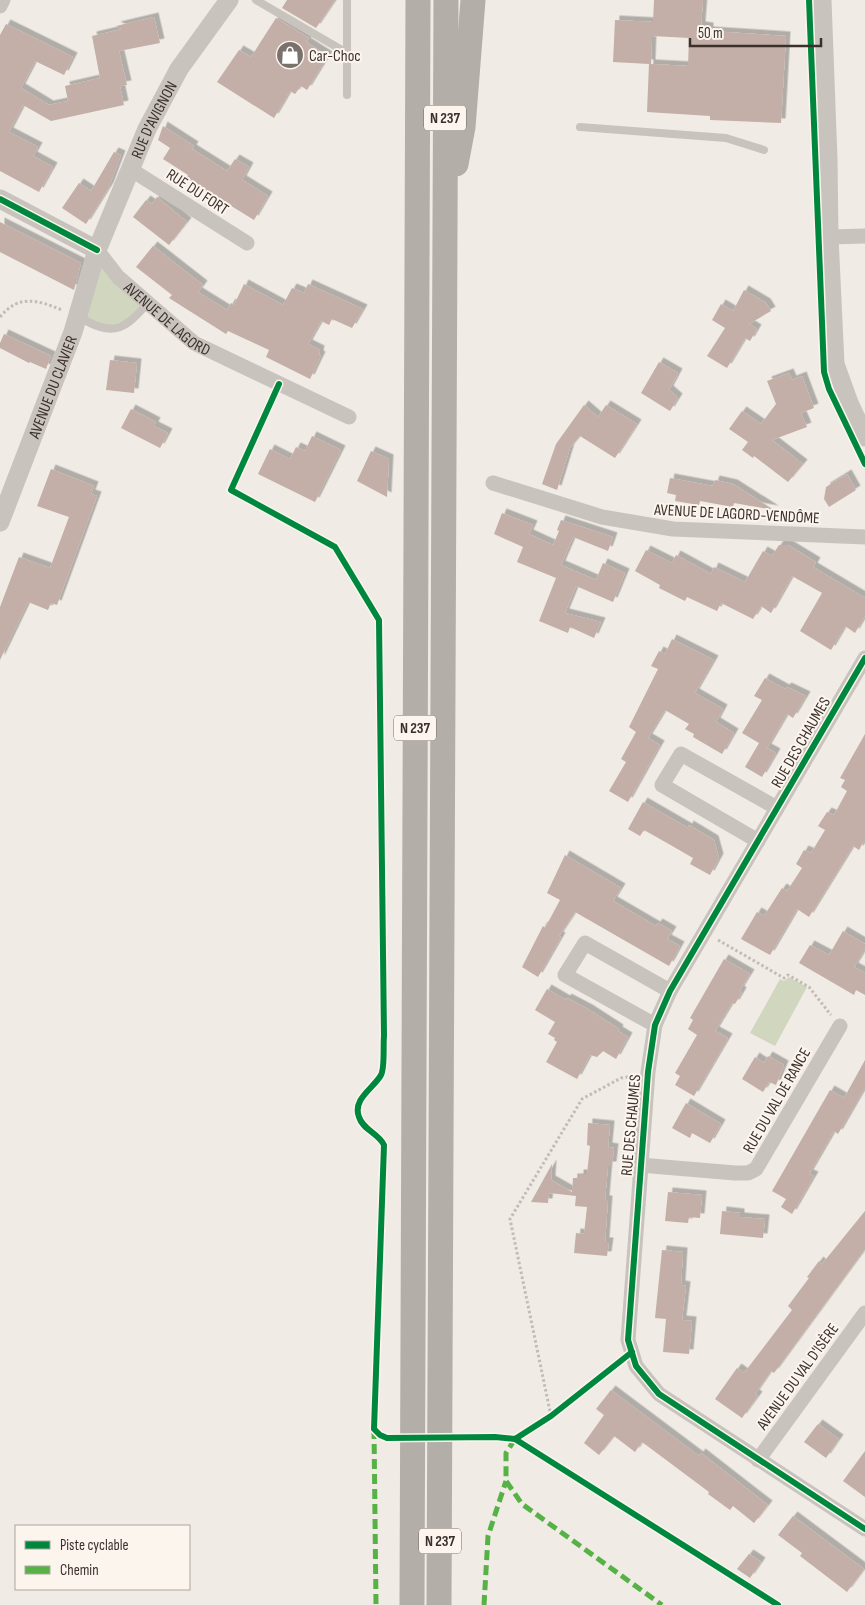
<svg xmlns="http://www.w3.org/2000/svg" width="865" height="1605" font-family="'Sofia Sans Condensed',sans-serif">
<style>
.green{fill:#d1d6bf}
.building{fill:#c3afa7;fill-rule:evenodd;filter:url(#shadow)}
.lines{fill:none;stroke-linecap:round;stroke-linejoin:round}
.path{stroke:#c2bbb6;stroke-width:3;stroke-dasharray:2.5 2.5;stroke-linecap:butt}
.service{stroke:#c9c3be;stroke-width:8}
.minor{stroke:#c9c3be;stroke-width:15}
.tertiary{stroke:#c9c3be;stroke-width:19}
.trunk{stroke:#b4aea8;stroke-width:25}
.quiet{stroke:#57b246;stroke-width:5;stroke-dasharray:10 5;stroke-linecap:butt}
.cycleway-casing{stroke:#fbf5ee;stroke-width:9}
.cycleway{stroke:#00873e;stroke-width:6}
.labels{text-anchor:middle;stroke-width:4;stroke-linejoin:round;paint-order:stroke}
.shield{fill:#fbf5ee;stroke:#756b66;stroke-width:1}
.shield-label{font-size:15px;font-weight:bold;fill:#3b302b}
.poi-label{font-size:16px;fill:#3b302b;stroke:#fbf5ee;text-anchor:start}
.street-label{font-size:16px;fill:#3b302b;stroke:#fbf5ee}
</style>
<defs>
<filter id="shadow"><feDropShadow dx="4.5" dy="-4.5" stdDeviation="0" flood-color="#0004"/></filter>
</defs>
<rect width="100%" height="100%" fill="#f0ebe5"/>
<g class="green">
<path d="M97,250L147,304L134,318L113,329L79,317Z"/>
<path d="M789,977L807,987L775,1046L750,1033L780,979L784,981Z"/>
</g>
<g class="building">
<path d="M287,0H335L316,28L282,8Z"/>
<path d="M654,0H703L701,26L709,27V31L786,36L781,123L710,120V116L647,112L649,64L613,62L615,20L653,22ZM652,36L689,38L688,66L651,64Z"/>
<path d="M154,17L160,43L119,51L127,85L120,86L124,105L51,121L23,105L9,132L38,147L33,156L53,167L39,192L0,171V35L6,24L73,57L64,75L35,61L21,88L49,105L68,101L65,86L100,78L92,36L122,29L116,26Z"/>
<path d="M276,18L309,38L306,42L328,56L307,90L301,86L295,94L290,91L274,118L217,82L239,50L251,57Z"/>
<path d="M163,126L194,146L192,149L227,171L235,159L249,167L242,180L268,196L254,220L186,178L188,175L163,159L170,148L158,140Z"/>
<path d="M114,152L121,155L109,187L86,224L62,208L79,183L91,191Z"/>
<path d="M157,197L187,222L169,245L133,217L146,200L152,204Z"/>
<path d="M0,222L81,263L74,290L0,252Z"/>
<path d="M153,246L203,285L198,292L227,310L231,303L234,305L244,284L283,305L292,288L304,293L308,284L363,309L352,328L332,319L329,325L321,321L308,344L320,350L319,355L321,356L310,379L266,357L269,350L228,331L226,334L169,298L172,295L136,267Z"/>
<path d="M744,290L766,303L771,311L749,324L757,329L750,341L745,338L727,368L707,356L725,328L712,320L721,304L733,311Z"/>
<path d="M4,334L51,356L46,369L30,362L29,363L0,348V343Z"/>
<path d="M110,360L137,363L134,393L106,390Z"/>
<path d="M659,362L678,373L669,390L678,398L670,411L641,393Z"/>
<path d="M789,373L792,380L802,376L814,408L801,413L807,427L772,440L803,464L788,482L754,456L753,458L742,450L748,442L729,429L742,411L761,424L776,404L767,381Z"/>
<path d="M584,405L598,417L606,405L637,424L615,458L580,436L570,448L557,490L542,484L556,444Z"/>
<path d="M131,409L156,422L154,426L168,433L160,448L121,428Z"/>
<path d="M312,436L341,450L315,502L258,474L270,449L290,459L296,447L305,451Z"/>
<path d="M371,451L389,459L387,497L357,481Z"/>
<path d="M51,469L94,486L91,494L97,496L57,605L51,603L48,610L28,602L0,660V607L19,557L50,568L69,517L37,506Z"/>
<path d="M847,474L856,490L829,507L824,499L826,487Z"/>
<path d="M670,478L713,486L715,480L733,484L774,510L734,503L733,507L700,501L699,505L675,501L676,495L667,493Z"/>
<path d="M502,513L533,525L529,534L553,545L559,531L557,530L561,520L613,537L608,551L573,537L561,565L596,580L603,563L625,573L613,602L576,586L565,613L601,622L594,638L570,627L568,633L539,621L556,578L517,562L523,547L494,534Z"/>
<path d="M779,545H788L816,562L813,567L865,598V616L855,633L845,626L831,650L800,631L822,593L792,576L771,613L761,606L753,619L721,603L717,611L687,597L685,601L659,588L660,585L635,571L646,550L672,563L676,555L711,574L714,567L745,582L763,551L772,556Z"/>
<path d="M672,639L714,660L695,693L723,709L716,722L734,733L722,754L693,737L694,734L685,729L689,724L665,710L648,738L660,745L628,802L609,791L626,762L621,759L636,732L629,727L658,669L651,666L659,651L665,654Z"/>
<path d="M765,678L785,689L787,687L806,696L793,718L787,714L767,748L776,753L762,777L745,767L759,743L742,733L762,700L754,696Z"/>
<path d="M865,734V839L859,850L853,846L809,917L797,909L770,955L741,939L757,912L764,916L782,888L787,891L802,868L796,864L804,850L811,853L825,830L818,826L827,812L834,815L847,791L841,787L845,780L840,778Z"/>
<path d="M643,802L688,828L689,825L714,840L719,858L710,875L690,864L693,858L667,843L644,830L640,836L628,829Z"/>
<path d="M565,855L621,888L613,901L656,926L658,923L672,931L667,939L680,946L669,966L575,912L559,936L561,937L538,977L522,967L543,926L545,928L560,900L547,893Z"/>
<path d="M843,931L865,944V949L854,967L865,973V995L856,990L854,995L799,963L810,945L829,955Z"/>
<path d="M724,959L750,974L740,990L742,992L735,1004L732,1003L715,1031L728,1038L694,1096L675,1085L680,1076L675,1073L697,1035L688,1029L693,1020L690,1018Z"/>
<path d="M547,989L566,1000L567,998L588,1009L619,1029L618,1031L628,1037L616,1059L603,1051L597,1057L590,1055L577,1079L546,1062L557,1042L554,1040L555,1038L548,1034L555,1022L535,1010Z"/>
<path d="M768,1056L784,1065L776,1085L769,1082L763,1092L742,1079L755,1057L764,1063Z"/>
<path d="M865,1060V1087L838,1134L834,1131L809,1174L814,1176L792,1214L781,1207L786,1199L772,1191L830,1090L844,1098Z"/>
<path d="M686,1103L721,1124L710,1143L692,1133L690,1138L672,1128Z"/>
<path d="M588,1123L610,1125L608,1147L614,1148L612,1166H608L605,1200H608L605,1242H609L607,1256L574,1253L576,1233L584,1234L587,1207L575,1206L576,1196L549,1193L548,1203L531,1202L552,1164L551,1180L572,1192L573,1178H579V1174H587L590,1146L587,1145Z"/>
<path d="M668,1192L702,1195L700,1218L689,1217L688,1223L665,1221Z"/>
<path d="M722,1211L740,1213V1217L765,1219L763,1238L720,1234Z"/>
<path d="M865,1211V1249L774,1373L771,1371L755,1394L758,1396L742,1418L715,1399L737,1368L744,1373L792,1310L788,1306L809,1278L807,1277L819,1261L822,1264Z"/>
<path d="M662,1250L683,1252L681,1285L686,1286L682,1320L692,1321L689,1354L663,1352L666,1319L655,1318Z"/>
<path d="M611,1390L699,1456L701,1453L768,1505L754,1523L733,1506L730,1510L708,1494L709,1492L642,1442L635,1452L614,1436L599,1455L584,1443L604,1415L596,1409Z"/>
<path d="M818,1424L839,1439L826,1458L804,1442Z"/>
<path d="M865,1451V1497L843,1481Z"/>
<path d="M793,1516L864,1569L847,1592L800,1556L802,1553L778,1535Z"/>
<path d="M749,1554L761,1562L750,1578L737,1569Z"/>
</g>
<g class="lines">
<g class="path">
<path d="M0,317C19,294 37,300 62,310"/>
<path d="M718,940L784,978L788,975L809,987L831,1015"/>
<path d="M551,1416L510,1219L582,1099L621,1078L632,1076"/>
</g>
<g class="service">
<path d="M256,0L347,53V0"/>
<path d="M347,53V95"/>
<path d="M580,127L726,138L764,150"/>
<path d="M79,317C111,336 123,332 147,304"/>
</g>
<g class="minor">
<path d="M0,6L3,0"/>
<path d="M130,169L247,243"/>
<path d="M829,237L865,236"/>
<path id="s1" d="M97,250L118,277L194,343L349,417"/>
<path d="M493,483L602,517L673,529L865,537"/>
<path d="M865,658L670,991L655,1025L648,1072L628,1340L636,1366L659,1394L865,1529"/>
<path d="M758,841L662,785L681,754L777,808"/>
<path d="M655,1025L565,975L585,943L670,991"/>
<path d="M640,1165L735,1173H748L756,1169L840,1026"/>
<path d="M758,1460L865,1313"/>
</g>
<g class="tertiary">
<path d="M822,0L828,159L829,237L835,364L849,403L865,437"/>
<path d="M0,199L97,250"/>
<path id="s2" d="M0,522L73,332L97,250L147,129L179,69L229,0"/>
</g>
<g class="trunk">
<path d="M456,164L463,127L473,0"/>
<path d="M412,1605L418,0"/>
<path d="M439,1605L446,0"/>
</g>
<g class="quiet">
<path d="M374,1429L376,1605"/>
<path d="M515,1439L506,1453V1481L522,1504L662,1605"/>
<path d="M484,1605L488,1536L506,1481"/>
</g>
<g class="cycleway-casing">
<g id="cycleway">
<path d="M809,0L824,372L829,389L865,464"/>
<path d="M0,199L97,250"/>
<path d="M279,384L231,490L335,547L379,620L384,1036C383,1045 385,1068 381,1075C374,1088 352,1099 359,1117C363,1130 378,1133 384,1145L374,1429L380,1435L387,1438L495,1437L515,1439L551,1416L632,1352"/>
<path d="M865,658L670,991L655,1025L648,1072L628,1340L636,1366L659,1394L865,1529"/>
<path d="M515,1439L778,1605"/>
</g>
</g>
<use href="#cycleway" class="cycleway"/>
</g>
<defs>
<g id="shop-disc" transform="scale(1.4375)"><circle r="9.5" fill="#7a716c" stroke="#fbf5ee"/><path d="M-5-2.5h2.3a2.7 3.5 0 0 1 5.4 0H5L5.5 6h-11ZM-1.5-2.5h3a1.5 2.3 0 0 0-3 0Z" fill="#fff"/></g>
</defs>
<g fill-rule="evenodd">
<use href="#shop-disc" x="290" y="55"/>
</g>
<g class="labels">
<g class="shield">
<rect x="424" y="105.5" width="42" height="25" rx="4"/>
<rect x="394" y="715.5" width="42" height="25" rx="4"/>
<rect x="419" y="1528.5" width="42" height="25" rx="4"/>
</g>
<g class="shield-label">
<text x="445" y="123">N 237</text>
<text x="415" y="733">N 237</text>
<text x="440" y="1546">N 237</text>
</g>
<g class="poi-label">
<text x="309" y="61">Car-Choc</text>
</g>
<g class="street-label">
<text dy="6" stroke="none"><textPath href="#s2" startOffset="431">RUE D'AVIGNON</textPath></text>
<text transform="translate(198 191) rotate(33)" y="6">RUE DU FORT</text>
<text dy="6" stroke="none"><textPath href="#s1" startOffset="99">AVENUE DE LAGORD</textPath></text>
<text dy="6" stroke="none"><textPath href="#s2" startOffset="145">AVENUE DU CLAVIER</textPath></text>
<text transform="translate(737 513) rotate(3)" y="6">AVENUE DE LAGORD-VENDÔME</text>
<text transform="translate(800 742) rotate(-60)" y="6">RUE DES CHAUMES</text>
<text transform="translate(776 1100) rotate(-60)" y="6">RUE DU VAL DE RANCE</text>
<text transform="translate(630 1125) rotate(-85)" y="6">RUE DES CHAUMES</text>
<text transform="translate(797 1376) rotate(-54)" y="6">AVENUE DU VAL D'ISÈRE</text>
</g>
</g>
<rect x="15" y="1525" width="175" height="65" fill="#fbf5ee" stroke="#aea6a0"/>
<rect x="25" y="1541" width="25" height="8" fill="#00873e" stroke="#aea6a0"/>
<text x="60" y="1550" font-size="15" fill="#3b302b">Piste cyclable</text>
<rect x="25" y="1566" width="25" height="8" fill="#57b246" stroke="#aea6a0"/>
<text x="60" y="1575" font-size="15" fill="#3b302b">Chemin</text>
<path d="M690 38v8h131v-8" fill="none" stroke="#3b302b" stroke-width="2.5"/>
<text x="698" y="38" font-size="15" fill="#3b302b" stroke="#fbf5ee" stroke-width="4" paint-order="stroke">50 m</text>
</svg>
